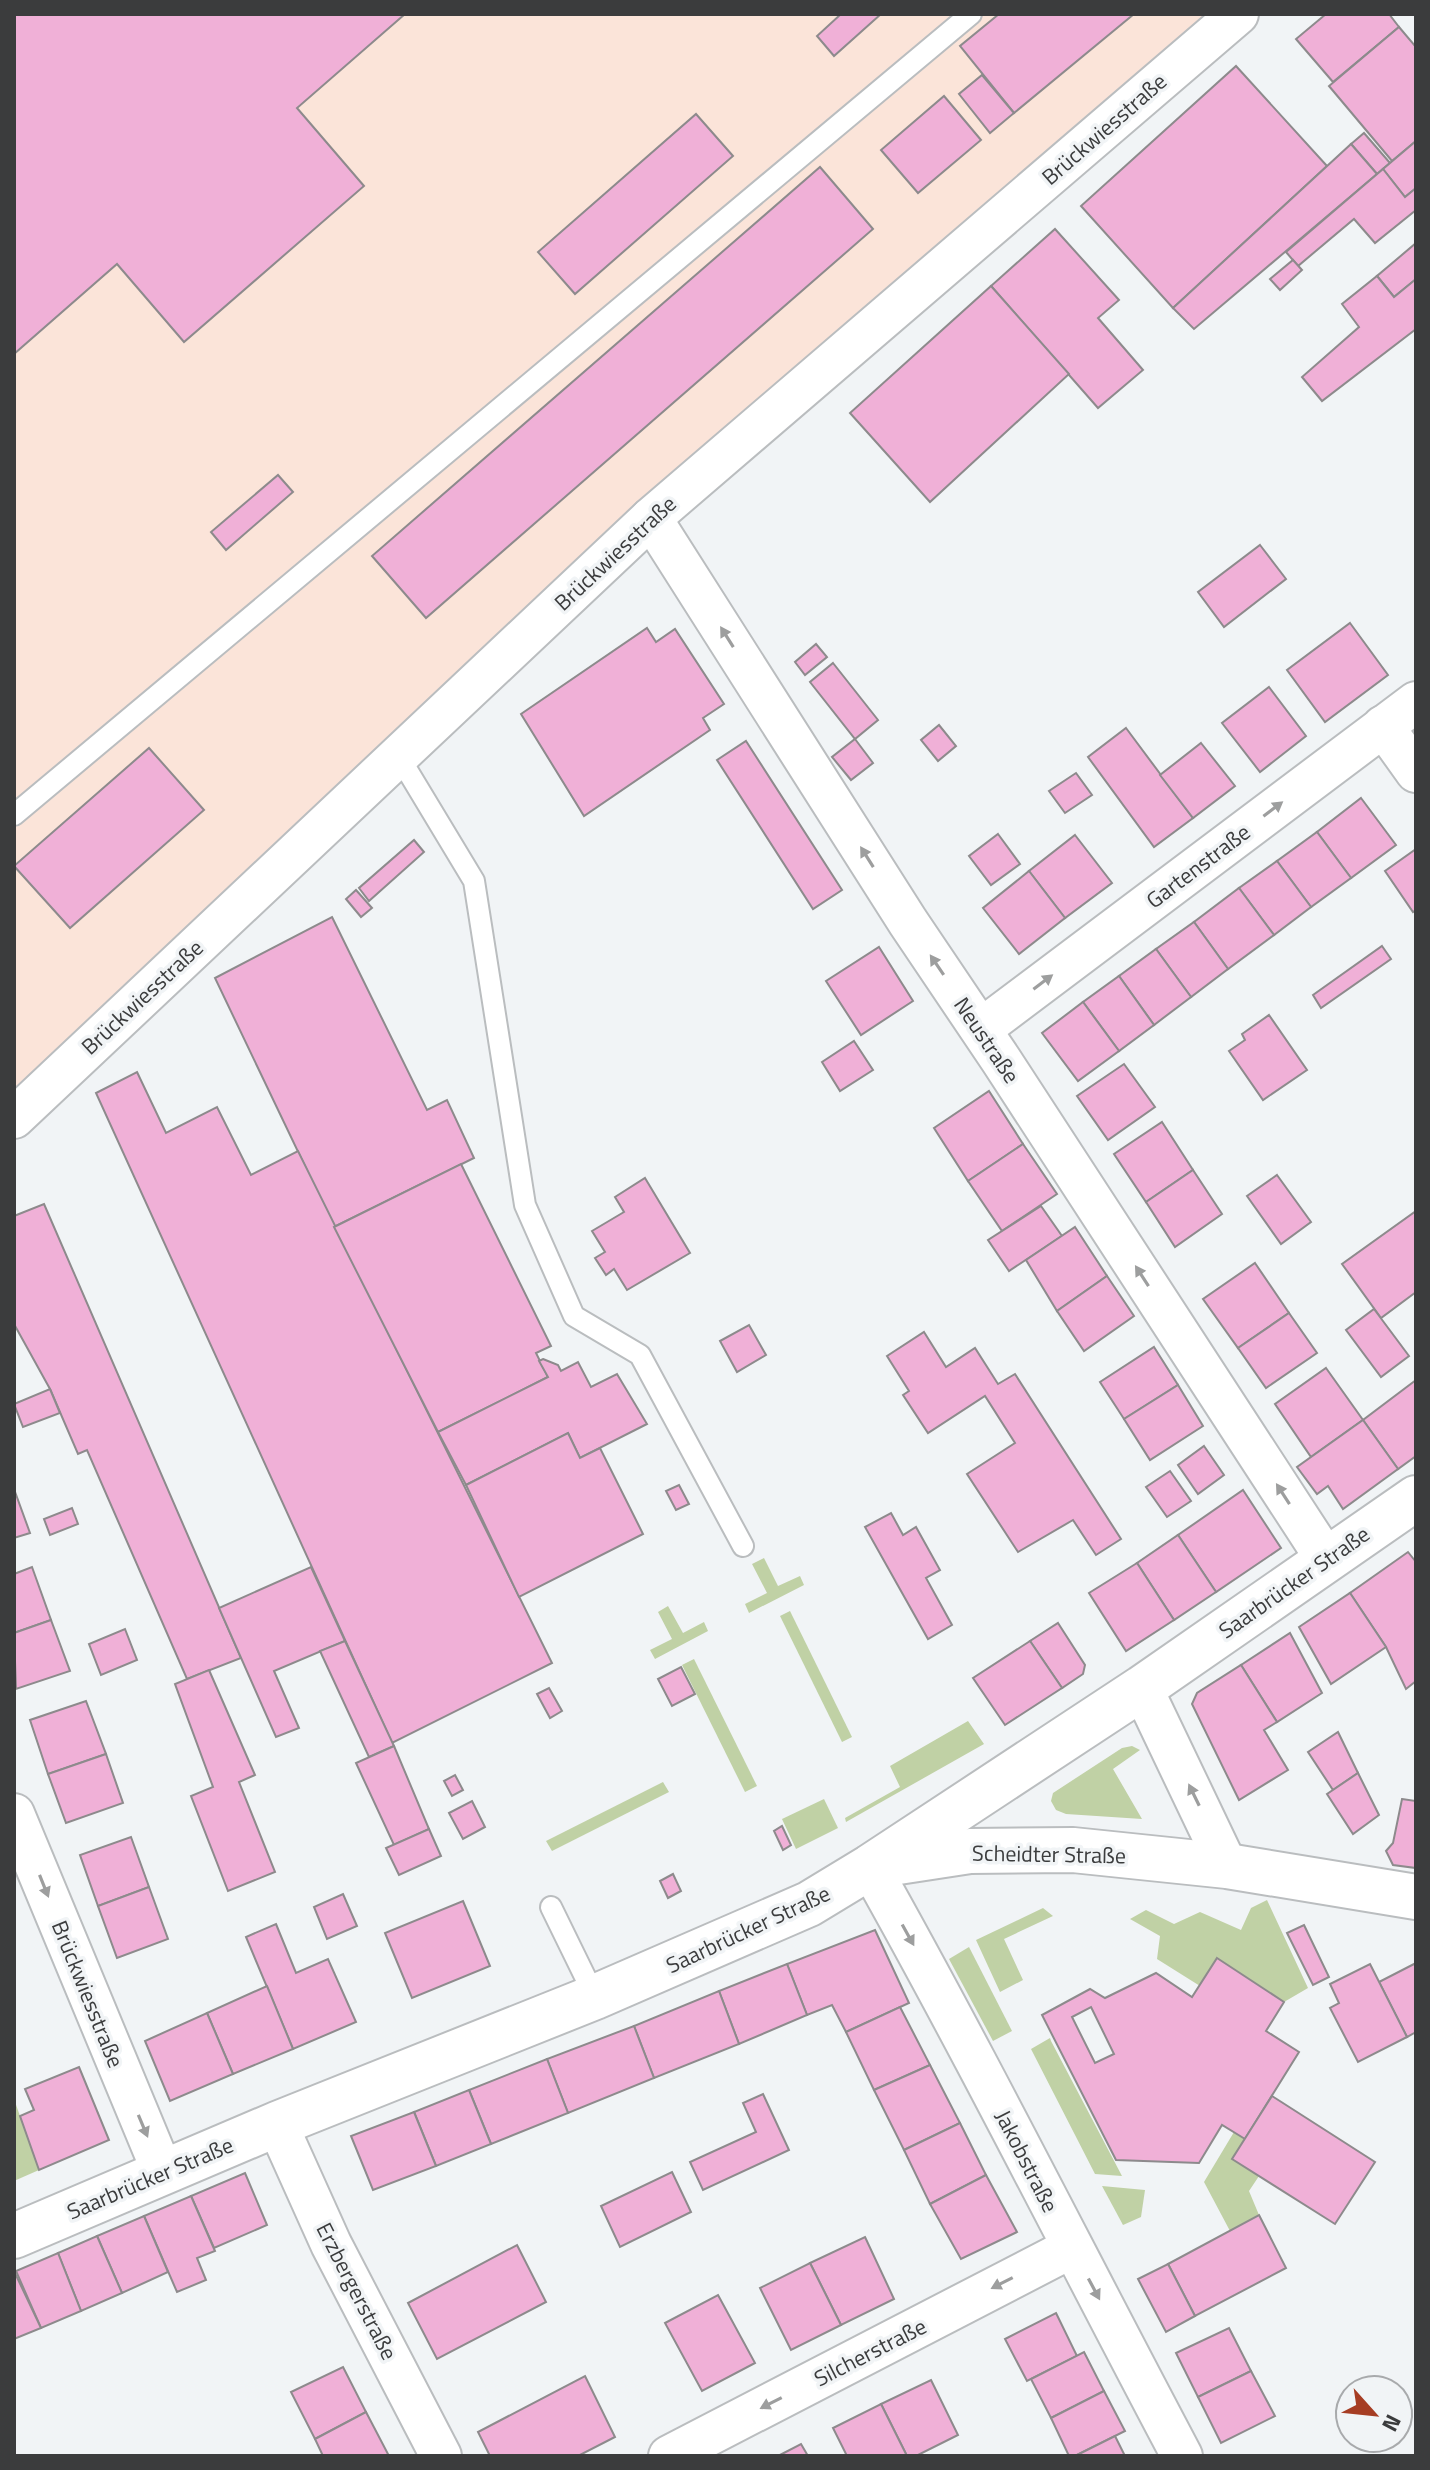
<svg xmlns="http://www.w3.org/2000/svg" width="1430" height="2470" font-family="'Titillium Web',sans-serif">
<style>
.industrial{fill:#fbe4d9}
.green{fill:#c0d1a5}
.building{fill:#f0b0d7;stroke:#8d8a8c;stroke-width:2;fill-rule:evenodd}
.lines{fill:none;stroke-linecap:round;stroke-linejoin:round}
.lane-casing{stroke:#babdbf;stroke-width:24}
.street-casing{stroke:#babdbf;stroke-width:44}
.secondary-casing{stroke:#babdbf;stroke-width:48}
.lane{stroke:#fff;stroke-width:20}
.street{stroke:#fff;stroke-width:40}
.secondary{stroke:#fff;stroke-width:44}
.oneway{fill:#9d9e9e}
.labels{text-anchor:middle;stroke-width:7;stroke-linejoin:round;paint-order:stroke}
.street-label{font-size:22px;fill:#3b3c3d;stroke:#f1f4f6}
</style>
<rect width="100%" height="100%" fill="#f1f4f6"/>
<path class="industrial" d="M14,14H1238L14,1118Z"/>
<g class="green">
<path d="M764,1558L778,1586L800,1576L804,1585L749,1613L745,1604L767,1593L752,1564Z"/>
<path d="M668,1606L683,1633L704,1622L708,1631L655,1659L650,1650L672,1639L658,1612Z"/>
<path d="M790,1611L852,1737L842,1742L780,1616Z"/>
<path d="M694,1659L757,1786L745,1792L682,1665Z"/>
<path d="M968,1721L984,1744L846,1822L845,1818L900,1787L890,1766Z"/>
<path d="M1132,1746L1140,1750L1113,1769L1142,1819L1066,1814L1056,1810L1051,1801L1053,1793L1122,1748Z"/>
<path d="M663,1782L669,1792L552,1851L546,1841Z"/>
<path d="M824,1799L838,1828L796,1849L782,1819Z"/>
<path d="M1267,1900L1308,1988L1284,2002L1217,1958L1200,1986L1157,1959L1160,1936L1130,1919L1146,1910L1174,1924L1200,1912L1241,1930L1251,1908Z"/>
<path d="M1043,1908L1053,1916L1004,1939L1023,1980L1000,1992L976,1940Z"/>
<path d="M969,1947L1012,2031L993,2041L949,1959Z"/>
<path d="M1050,2038L1051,2041L1122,2176L1095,2174L1032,2051L1031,2049Z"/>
<path d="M14,2099L39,2170L14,2181Z"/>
<path d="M1234,2132L1245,2139L1233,2159L1259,2176L1249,2191L1259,2215L1230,2231L1204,2182Z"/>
<path d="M1102,2186L1145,2190L1141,2217L1123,2225Z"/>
</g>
<g class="building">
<path d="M14,14H405L297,108L364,186L184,342L117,264L14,354Z"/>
<path d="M841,14H881L834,56L817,36Z"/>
<path d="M999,14H1134L1014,113L960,46Z"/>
<path d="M1326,14H1389L1399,27L1333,82L1296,39Z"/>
<path d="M1399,27L1416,47V141L1392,161L1329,86Z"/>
<path d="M1236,66L1327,166L1173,308L1081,206Z"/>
<path d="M982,75L1014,113L990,133L959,94Z"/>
<path d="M944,96L981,140L918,193L881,150Z"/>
<path d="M696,114L733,156L575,294L538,252Z"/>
<path d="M1364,133L1390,163L1377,174L1351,144Z"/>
<path d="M1416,141V188L1405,197L1383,169Z"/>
<path d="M1351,144L1377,174L1194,329L1173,308Z"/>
<path d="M820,167L873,229L426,618L372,556Z"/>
<path d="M1383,169L1405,197L1416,188V210L1375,243L1354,219L1298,266L1286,252Z"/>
<path d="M1055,229L1119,300L1098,318L1143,370L1098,408L991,286Z"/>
<path d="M1416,243V279L1394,297L1377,276Z"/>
<path d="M1293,260L1302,270L1280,290L1270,279Z"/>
<path d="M1377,276L1394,297L1416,279V329L1322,401L1302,377L1359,327L1342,304Z"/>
<path d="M991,286L1069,374L930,502L850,413Z"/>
<path d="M278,475L293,492L226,550L211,532Z"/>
<path d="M1260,545L1286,579L1224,627L1198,592Z"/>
<path d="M1350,623L1388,675L1325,722L1287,670Z"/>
<path d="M647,628L656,642L675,629L724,704L703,718L710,730L584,816L521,714Z"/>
<path d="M816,644L827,657L805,675L795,662Z"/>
<path d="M833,663L878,720L855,739L810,682Z"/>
<path d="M1269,687L1306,736L1260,772L1222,723Z"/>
<path d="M939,725L956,746L938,761L921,740Z"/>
<path d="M1126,728L1193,818L1154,847L1088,757Z"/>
<path d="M855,739L873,763L851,780L832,757Z"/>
<path d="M746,741L842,890L813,909L717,760Z"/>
<path d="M1201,743L1235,786L1193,818L1160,775Z"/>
<path d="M149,748L204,810L70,928L14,866Z"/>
<path d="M1076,773L1092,795L1065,813L1049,791Z"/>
<path d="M1361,798L1396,845L1351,878L1317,832Z"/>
<path d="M1317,832L1351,878L1311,907L1277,861Z"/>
<path d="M998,834L1020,864L991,885L969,856Z"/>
<path d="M1075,835L1112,883L1065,918L1029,871Z"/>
<path d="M414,840L424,852L369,901L359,888Z"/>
<path d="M1416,849V910L1413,912L1385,871Z"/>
<path d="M1277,861L1311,907L1274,935L1239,888Z"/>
<path d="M1029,871L1065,918L1019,954L983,908Z"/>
<path d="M1239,888L1274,935L1228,969L1194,922Z"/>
<path d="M356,890L372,908L361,917L346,899Z"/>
<path d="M332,917L427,1110L447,1100L474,1158L334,1227L215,978Z"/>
<path d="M1194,922L1228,969L1191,997L1156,949Z"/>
<path d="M1382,946L1391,959L1321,1008L1313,995Z"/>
<path d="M879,947L913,1001L861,1035L826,981Z"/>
<path d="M1156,949L1191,997L1154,1025L1119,976Z"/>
<path d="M1119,976L1154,1025L1119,1051L1083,1002Z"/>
<path d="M1083,1002L1119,1051L1078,1081L1042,1033Z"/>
<path d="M1269,1015L1307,1070L1263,1100L1229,1051L1245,1040L1242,1034Z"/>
<path d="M854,1041L873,1070L840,1091L822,1062Z"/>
<path d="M1124,1064L1155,1107L1108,1140L1077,1096Z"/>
<path d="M137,1072L166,1133L217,1107L251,1175L298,1151L552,1663L392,1743L96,1093Z"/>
<path d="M989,1091L1023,1144L968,1181L934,1128Z"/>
<path d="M1162,1122L1193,1170L1146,1202L1114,1154Z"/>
<path d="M1023,1144L1057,1194L1002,1231L968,1181Z"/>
<path d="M461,1164L551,1346L536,1353L548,1377L438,1432L334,1227Z"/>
<path d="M1193,1170L1222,1214L1175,1247L1146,1202Z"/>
<path d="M1277,1175L1311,1222L1281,1244L1247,1196Z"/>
<path d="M645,1178L690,1253L627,1290L614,1269L606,1275L595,1258L605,1252L592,1231L624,1212L615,1197Z"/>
<path d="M44,1204L241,1658L187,1679L87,1450L78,1454L50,1389L14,1324V1216Z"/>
<path d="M1041,1206L1062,1236L1009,1271L988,1240Z"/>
<path d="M1416,1211V1292L1381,1318L1342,1264Z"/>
<path d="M1075,1227L1107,1276L1057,1311L1026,1260Z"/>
<path d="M1255,1263L1289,1313L1238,1348L1203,1299Z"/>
<path d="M1107,1276L1134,1316L1084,1351L1057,1311Z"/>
<path d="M1374,1309L1409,1356L1381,1377L1346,1330Z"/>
<path d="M1289,1313L1317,1353L1266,1388L1238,1348Z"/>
<path d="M749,1325L766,1355L737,1372L720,1341Z"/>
<path d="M924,1332L946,1367L975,1348L998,1384L1015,1374L1121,1539L1096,1555L1073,1520L1018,1552L967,1474L1015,1443L985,1396L928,1433L903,1395L909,1391L887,1356Z"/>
<path d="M1154,1347L1178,1385L1124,1419L1100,1382Z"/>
<path d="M543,1359L558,1365L561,1371L578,1362L591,1387L617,1374L647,1424L580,1458L568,1433L466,1485L438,1432L548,1377L539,1361Z"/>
<path d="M1326,1368L1363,1420L1311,1457L1275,1404Z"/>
<path d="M1416,1380V1456L1398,1469L1363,1420Z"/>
<path d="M1178,1385L1203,1426L1150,1460L1124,1419Z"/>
<path d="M50,1389L60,1413L23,1427L14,1404Z"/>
<path d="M1363,1420L1398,1469L1343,1509L1328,1486L1317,1494L1297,1467Z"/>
<path d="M568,1433L580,1458L600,1448L643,1534L519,1597L466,1485Z"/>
<path d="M1204,1446L1224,1475L1198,1494L1178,1465Z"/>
<path d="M1170,1471L1191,1501L1167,1517L1146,1487Z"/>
<path d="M679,1485L689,1504L676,1510L666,1491Z"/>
<path d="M14,1489L30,1533L14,1538Z"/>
<path d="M1243,1490L1281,1548L1216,1592L1178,1535Z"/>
<path d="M72,1508L78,1524L50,1535L44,1519Z"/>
<path d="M891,1513L903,1535L916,1527L940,1570L926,1578L952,1625L928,1639L865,1527Z"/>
<path d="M1178,1535L1216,1592L1174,1620L1137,1563Z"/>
<path d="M1408,1552L1416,1562V1681L1406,1689L1386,1647L1350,1593Z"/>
<path d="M1137,1563L1174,1620L1126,1651L1089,1593Z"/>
<path d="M32,1567L51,1620L14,1633V1574Z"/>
<path d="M311,1567L345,1641L274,1671L299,1728L276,1737L219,1608Z"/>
<path d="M1350,1593L1386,1647L1331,1684L1299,1627Z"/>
<path d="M51,1620L70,1671L16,1689L14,1633Z"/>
<path d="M1058,1623L1085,1665L1083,1674L1062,1688L1030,1641Z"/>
<path d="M125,1629L137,1660L101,1675L89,1644Z"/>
<path d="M1290,1633L1322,1693L1277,1722L1241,1665Z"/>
<path d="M345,1641L394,1746L369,1757L320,1651Z"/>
<path d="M1030,1641L1062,1688L1005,1725L973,1678Z"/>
<path d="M1241,1665L1277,1722L1264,1730L1288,1770L1239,1800L1192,1704L1197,1693Z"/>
<path d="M681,1667L695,1694L672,1706L658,1679Z"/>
<path d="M209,1670L255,1775L239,1782L275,1872L228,1891L191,1796L213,1787L175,1684Z"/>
<path d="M549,1688L562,1711L550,1718L537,1694Z"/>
<path d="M86,1701L106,1754L48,1774L30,1720Z"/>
<path d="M1338,1732L1358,1773L1333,1790L1308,1752Z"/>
<path d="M394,1746L429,1829L394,1845L356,1763Z"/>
<path d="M106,1754L123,1803L66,1823L48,1774Z"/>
<path d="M1358,1773L1379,1815L1353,1834L1327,1794Z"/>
<path d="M455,1775L463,1790L452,1796L444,1781Z"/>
<path d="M1402,1799L1416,1801V1868L1393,1865L1386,1851L1393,1843Z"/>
<path d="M472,1801L485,1827L463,1839L449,1813Z"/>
<path d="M782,1826L791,1845L783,1850L774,1831Z"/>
<path d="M429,1829L441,1856L399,1875L386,1848Z"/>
<path d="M131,1837L149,1887L98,1906L80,1855Z"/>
<path d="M673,1874L681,1891L668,1898L660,1881Z"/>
<path d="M149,1887L168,1939L117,1958L98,1906Z"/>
<path d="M343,1894L357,1926L327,1939L314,1907Z"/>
<path d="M463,1901L490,1966L412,1998L385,1933Z"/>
<path d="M276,1924L296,1973L328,1959L356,2022L293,2049L246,1937Z"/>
<path d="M1304,1925L1329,1977L1313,1985L1287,1933Z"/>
<path d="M875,1930L909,2003L846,2032L832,2005L807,2015L787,1964Z"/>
<path d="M1217,1958L1284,2002L1266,2031L1299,2052L1245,2139L1222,2125L1199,2163L1116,2160L1042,2015L1090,1989L1105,1998L1156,1973L1192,1997ZM1091,2007L1114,2054L1095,2063L1072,2017Z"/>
<path d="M1416,1963V2032L1407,2037L1379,1982Z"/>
<path d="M787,1964L807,2015L739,2044L719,1991Z"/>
<path d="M1370,1964L1407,2037L1358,2062L1330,2008L1339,2003L1330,1984Z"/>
<path d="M267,1986L293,2049L233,2074L207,2013Z"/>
<path d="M719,1991L739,2044L654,2078L634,2026Z"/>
<path d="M900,2007L930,2065L874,2090L846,2032Z"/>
<path d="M207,2013L233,2074L170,2101L145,2041Z"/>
<path d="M634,2026L654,2078L568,2113L547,2059Z"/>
<path d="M547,2059L568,2113L491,2144L469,2090Z"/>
<path d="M930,2065L960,2123L904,2150L874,2090Z"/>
<path d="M79,2067L109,2140L39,2170L20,2116L34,2110L25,2089Z"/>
<path d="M469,2090L491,2144L436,2166L414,2112Z"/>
<path d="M763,2094L789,2150L703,2190L690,2162L756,2132L743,2103Z"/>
<path d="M1272,2096L1375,2162L1335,2224L1232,2159Z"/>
<path d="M414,2112L436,2166L373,2190L351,2136Z"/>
<path d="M960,2123L986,2175L930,2204L904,2150Z"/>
<path d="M672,2172L691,2212L620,2247L601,2206Z"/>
<path d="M245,2173L267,2225L214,2248L191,2196Z"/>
<path d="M986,2175L1017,2232L961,2259L930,2204Z"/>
<path d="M191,2196L215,2251L197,2258L206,2280L177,2292L144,2216Z"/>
<path d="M1259,2215L1286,2268L1195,2316L1168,2264Z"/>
<path d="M144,2216L168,2272L122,2293L97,2236Z"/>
<path d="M97,2236L122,2293L81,2311L58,2253Z"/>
<path d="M865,2237L894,2299L841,2325L810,2263Z"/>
<path d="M517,2245L546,2302L437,2359L408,2303Z"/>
<path d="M58,2253L81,2311L41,2328L16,2271Z"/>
<path d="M810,2263L841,2325L791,2350L760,2288Z"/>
<path d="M1168,2264L1195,2316L1166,2332L1138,2279Z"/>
<path d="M14,2271L41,2328L14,2339Z"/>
<path d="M718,2295L755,2363L702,2391L665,2323Z"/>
<path d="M1056,2313L1077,2356L1027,2381L1005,2339Z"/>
<path d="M1229,2328L1251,2371L1198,2397L1176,2353Z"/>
<path d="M1084,2352L1104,2391L1051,2418L1031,2379Z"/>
<path d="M343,2367L366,2412L315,2439L291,2392Z"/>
<path d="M1251,2371L1275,2416L1221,2443L1198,2397Z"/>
<path d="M585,2376L615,2437L578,2456H490L478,2432Z"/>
<path d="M931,2380L958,2435L916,2456H907L881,2404Z"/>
<path d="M1104,2391L1125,2431L1075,2456H1069L1051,2418Z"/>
<path d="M881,2404L907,2456H847L833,2428Z"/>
<path d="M366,2412L389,2456H323L315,2439Z"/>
<path d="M1115,2436L1125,2456H1075Z"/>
<path d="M801,2444L808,2456H778Z"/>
</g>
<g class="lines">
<g class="lane-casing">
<g id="lane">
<path d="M398,755L474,881L525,1205L574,1316L640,1355L743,1546"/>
<path d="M14,815L971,14"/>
<path d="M551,1907L595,1997"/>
</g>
</g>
<g class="street-casing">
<g id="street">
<path d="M651,518L908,922L1001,1060L1326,1559"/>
<path d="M1383,726L1416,772"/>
<path d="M981,1029L1416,702"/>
<path d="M14,1118L651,518L1238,14"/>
<path d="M1142,1688L1227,1866"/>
<path d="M14,1814L163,2173"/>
<path d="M870,1867C979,2061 1078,2260 1182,2456"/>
<path d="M277,2124L331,2244L441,2456"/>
<path d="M669,2456L1071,2248"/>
</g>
</g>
<g class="secondary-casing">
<g id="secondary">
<path d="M885,1864L970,1851L1073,1850L1227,1866L1416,1897"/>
<path d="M14,2236L277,2124L595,1997L809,1904L870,1867L1142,1688L1416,1498"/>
</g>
</g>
<use href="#lane" class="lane"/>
<use href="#street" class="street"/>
<use href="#secondary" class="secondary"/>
</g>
<defs><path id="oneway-solid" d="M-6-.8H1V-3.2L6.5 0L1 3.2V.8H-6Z" transform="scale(2)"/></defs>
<g class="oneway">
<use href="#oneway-solid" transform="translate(727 637) rotate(-122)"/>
<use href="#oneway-solid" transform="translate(1273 809) rotate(-37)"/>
<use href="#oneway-solid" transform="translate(867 857) rotate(-122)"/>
<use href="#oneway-solid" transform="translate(937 965) rotate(-124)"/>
<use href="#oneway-solid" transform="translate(1043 982) rotate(-37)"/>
<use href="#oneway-solid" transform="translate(1142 1276) rotate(-123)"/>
<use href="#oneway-solid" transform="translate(1283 1494) rotate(-123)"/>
<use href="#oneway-solid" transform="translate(1194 1795) rotate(-116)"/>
<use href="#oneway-solid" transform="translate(44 1886) rotate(68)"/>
<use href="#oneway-solid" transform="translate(908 1935) rotate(61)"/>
<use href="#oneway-solid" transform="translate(143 2126) rotate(67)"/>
<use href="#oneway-solid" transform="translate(1002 2283) rotate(153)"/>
<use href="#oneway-solid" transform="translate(1094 2289) rotate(62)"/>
<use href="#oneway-solid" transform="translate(771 2403) rotate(153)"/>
</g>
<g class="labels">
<g class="street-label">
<text transform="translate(1104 129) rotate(-41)" y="8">Brückwiesstraße</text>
<text transform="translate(615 553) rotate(-43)" y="8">Brückwiesstraße</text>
<text transform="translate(1198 866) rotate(-37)" y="8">Gartenstraße</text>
<text transform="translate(142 997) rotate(-43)" y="8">Brückwiesstraße</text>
<text transform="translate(987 1040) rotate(56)" y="8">Neustraße</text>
<text transform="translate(1294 1582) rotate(-35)" y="8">Saarbrücker Straße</text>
<text transform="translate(1049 1854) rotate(1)" y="8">Scheidter Straße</text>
<text transform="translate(748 1929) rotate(-25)" y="8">Saarbrücker Straße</text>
<text transform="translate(88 1994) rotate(68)" y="8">Brückwiesstraße</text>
<text transform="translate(1027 2161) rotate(63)" y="8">Jakobstraße</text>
<text transform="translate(150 2178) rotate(-23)" y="8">Saarbrücker Straße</text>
<text transform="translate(357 2291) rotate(63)" y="8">Erzbergerstraße</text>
<text transform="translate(870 2352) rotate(-27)" y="8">Silcherstraße</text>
</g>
</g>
<rect width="1430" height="2470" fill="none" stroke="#3b3c3d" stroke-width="32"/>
<g transform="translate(1374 2414) rotate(117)"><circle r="38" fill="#f1f4f6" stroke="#a8aaac" stroke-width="2"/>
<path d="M0-6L14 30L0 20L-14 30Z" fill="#a63d23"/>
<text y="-12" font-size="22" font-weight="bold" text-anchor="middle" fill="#3b3c3d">N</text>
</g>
</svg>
